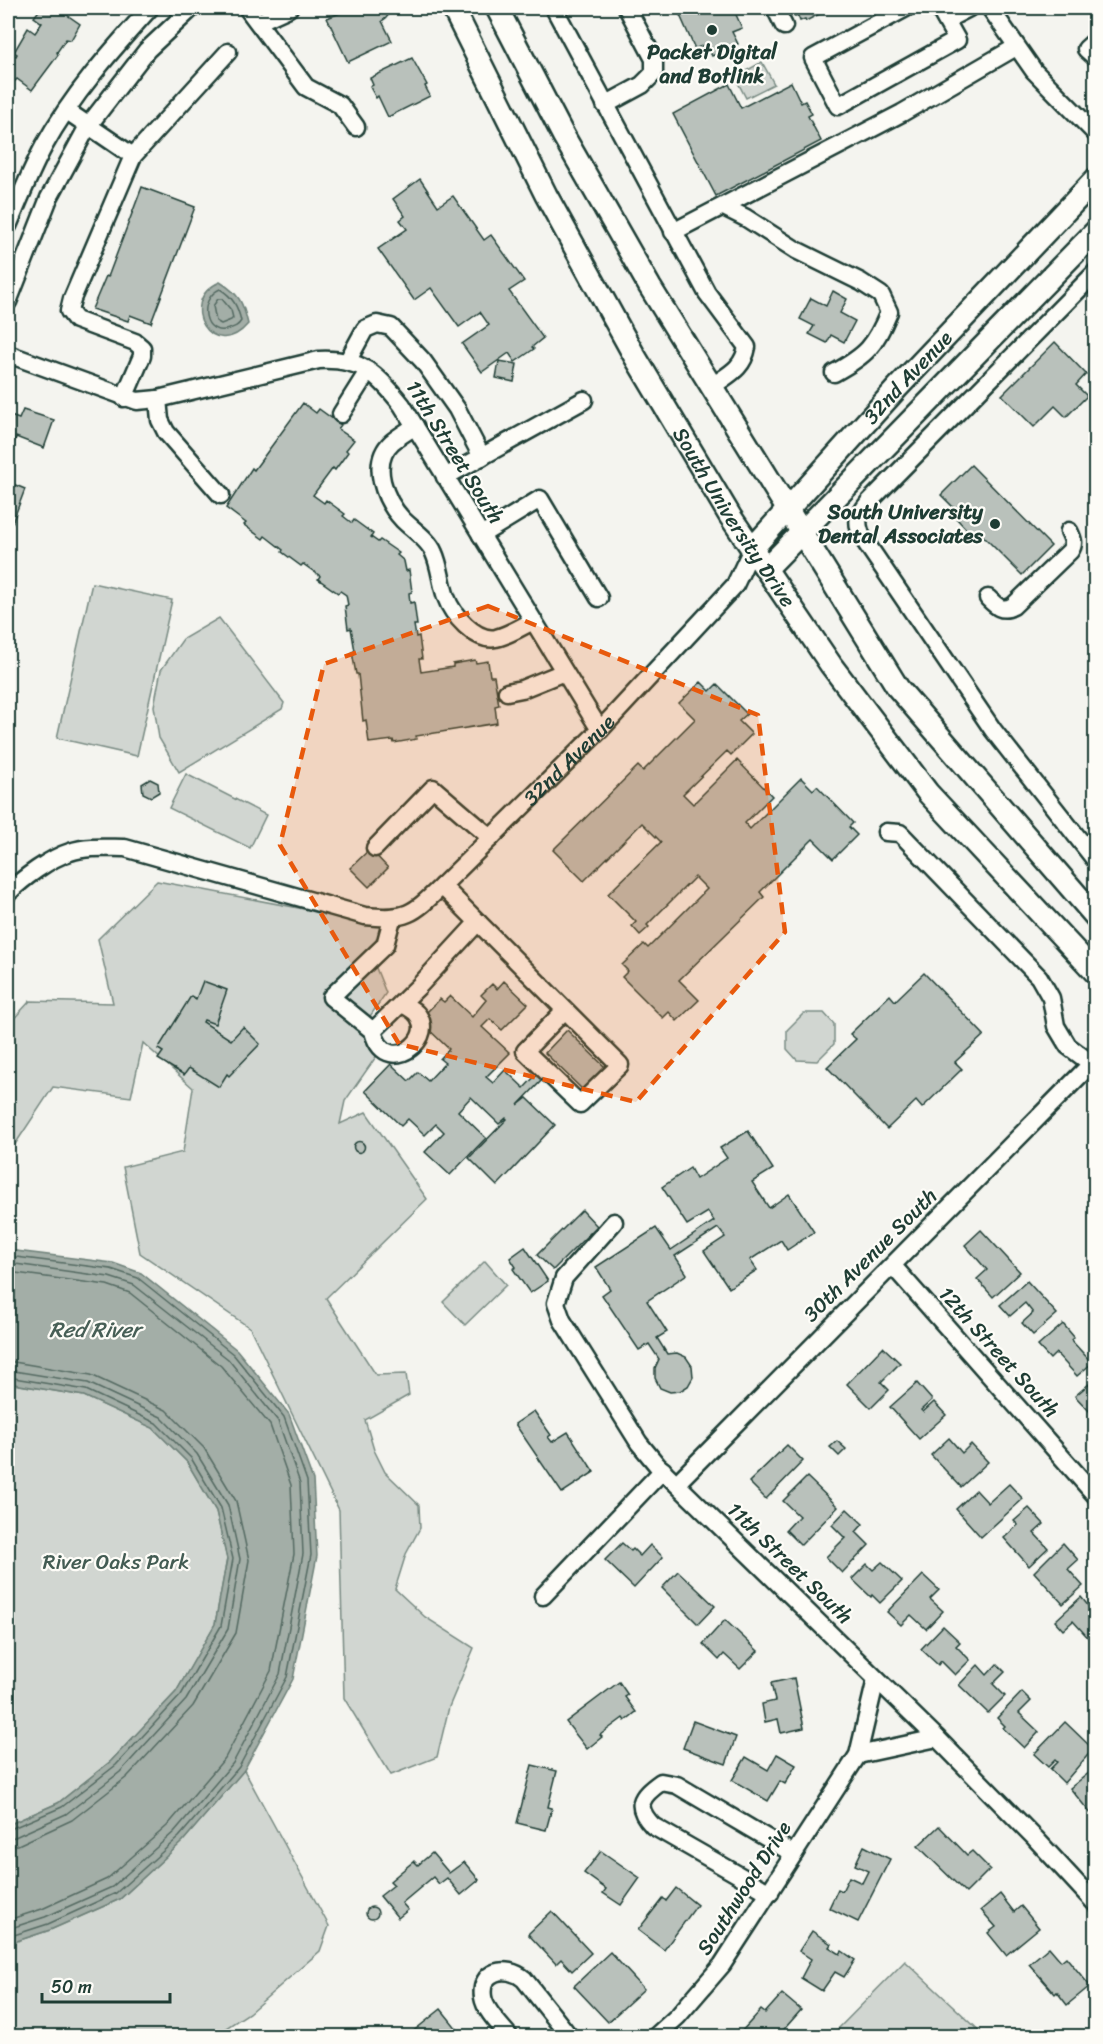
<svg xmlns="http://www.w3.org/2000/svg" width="1103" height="2044" font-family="Sriracha,sans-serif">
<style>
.green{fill:#d1d6d1;stroke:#788a82;stroke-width:1.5}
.water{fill:#a3aea7;stroke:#6e8179;stroke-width:1.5}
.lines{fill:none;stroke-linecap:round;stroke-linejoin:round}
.shore{stroke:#546a62;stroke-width:1.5}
.building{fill:#b9c1bb;stroke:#1f3d34;stroke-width:1.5}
.minor-casing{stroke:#1f3d34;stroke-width:21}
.major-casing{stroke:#1f3d34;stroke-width:26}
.minor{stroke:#fdfcf7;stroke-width:16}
.major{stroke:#fdfcf7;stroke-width:21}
.marked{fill:#e8590c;fill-opacity:0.2;stroke:#e8590c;stroke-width:4.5;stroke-dasharray:12 8;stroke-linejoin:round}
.poi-dot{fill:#1f3d34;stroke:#fdfcf7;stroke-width:2}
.labels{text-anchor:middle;stroke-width:4.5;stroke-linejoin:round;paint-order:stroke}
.poi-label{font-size:21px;font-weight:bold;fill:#1f3d34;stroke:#fdfcf7}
.street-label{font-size:21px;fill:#1f3d34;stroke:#fdfcf7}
.park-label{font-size:21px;fill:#435c53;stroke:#fdfcf7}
.water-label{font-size:22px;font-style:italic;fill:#475f56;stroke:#fdfcf7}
</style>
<rect width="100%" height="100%" fill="#f4f4ef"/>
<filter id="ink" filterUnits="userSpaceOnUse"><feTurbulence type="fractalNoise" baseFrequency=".0167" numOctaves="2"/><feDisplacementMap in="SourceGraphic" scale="12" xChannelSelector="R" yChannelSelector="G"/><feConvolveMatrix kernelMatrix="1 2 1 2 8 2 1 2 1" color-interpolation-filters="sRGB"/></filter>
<g filter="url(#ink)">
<g class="green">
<path d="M762,62L774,84L746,98L735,77Z"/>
<path d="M92,583L172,600L137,756L57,738Z"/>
<path d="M219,618L284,703L282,709L179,772L159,738L154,706L161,670L183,639Z"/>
<path d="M186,774L266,815L250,848L169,808Z"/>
<path d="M157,881L383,924V942L370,953L386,993L366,1022L378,1054L345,1101L340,1124L366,1112L427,1199L326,1298L376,1375L406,1374L409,1395L365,1420L374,1450L385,1472L419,1505L420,1528L406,1554L395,1589L425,1617L474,1648L449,1707L437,1757L391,1775L344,1698L339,1510L250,1328L140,1253L123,1167L183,1152L193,1088L143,1043L131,1097L53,1087L8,1155V1025L30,1001L113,1003L98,939Z"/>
<path d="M804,1013H824L834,1024V1044L817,1061L797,1060L787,1049V1030Z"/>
<path d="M485,1261L506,1285L465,1325L443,1302Z"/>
<path d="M8,1383L84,1396L153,1428L187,1462L216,1511L227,1559L215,1624L176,1692L111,1761L58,1803L8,1825Z"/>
<path d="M244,1770L329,1926L320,1951L249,2013L214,2036H8V1944L50,1930L120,1899L183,1841Z"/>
<path d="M905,1961L985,2036H831Z"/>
</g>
<g class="water">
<path d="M220,282C239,294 243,302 248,324C213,365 175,301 220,282Z"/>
<path d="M8,1250L113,1263L141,1273L237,1350L289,1414L313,1480L317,1556L293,1679L244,1770L183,1841L120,1899L50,1930L8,1944V1825L58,1803L111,1761L176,1692L215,1624L227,1559L216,1511L187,1462L153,1428L84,1396L8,1383Z"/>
</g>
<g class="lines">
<g class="shore">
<path d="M220,289C233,297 238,307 241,321C238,326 235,327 229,329C203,338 197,299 220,289Z"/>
<path d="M218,299H222L231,310L233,318L231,320L221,324L216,321L213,306Z"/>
<path d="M8,1256L111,1269L138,1278L233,1354L284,1417L307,1481L311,1555L287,1677L239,1767L179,1837L116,1893L48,1924L8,1937"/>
<path d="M8,1263L109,1277L134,1285L228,1359L278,1421L300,1483L303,1554L280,1674L233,1763L174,1832L112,1887L45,1917L8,1929"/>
<path d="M8,1272L107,1285L130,1293L221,1366L270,1425L291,1485L294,1554L271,1671L225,1758L167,1826L107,1879L42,1909L8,1920"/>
<path d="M8,1361L91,1375L166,1410L204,1448L236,1501L249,1560L236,1633L193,1706L127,1777L72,1820L18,1845L8,1847"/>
<path d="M8,1370L88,1383L161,1417L197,1454L228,1505L240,1559L228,1629L186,1700L120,1772L66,1814L15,1837L8,1838"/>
<path d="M8,1377L86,1390L156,1423L191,1458L221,1508L233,1559L221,1626L181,1695L116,1765L62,1807L8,1830"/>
</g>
</g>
<g class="building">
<path d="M41,8H57L80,24L71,40L66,39L57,52L58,55L32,90L17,79L15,81L8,76V51L16,56L17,54L14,52L28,28L35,33L42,23L34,17Z"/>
<path d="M353,8H391L390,13L386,18L382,21L392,41L348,62L327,18Z"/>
<path d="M681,8H733L742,28L732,32L738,44L712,56L706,44L695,49L679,13Z"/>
<path d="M790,8H827V10L806,21L805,19L800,21L798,16L795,17Z"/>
<path d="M412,58L427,85L425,86L430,96L388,117L378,96L376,98L370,87L373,85L370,78Z"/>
<path d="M791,82L801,103L805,101L812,114L808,116L821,141L716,196L673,114L729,84L741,108Z"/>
<path d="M420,179L438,206L453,196L484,240L491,235L524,281L509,291L543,338L532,347L534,349L515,362L509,353L482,372L462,344L489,325L480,312L459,327L431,288L414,300L378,249L407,229L400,220L405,216L393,199Z"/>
<path d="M142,187L195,207L151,323L130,315L128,321L92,309L106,276L108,277Z"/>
<path d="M833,291L847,299L840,313L855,321L844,342L831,335L827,343L809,334L814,326L800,319L811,298L826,306Z"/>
<path d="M1055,342L1086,374L1076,385L1087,396L1066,417L1055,406L1034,427L1002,395Z"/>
<path d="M499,361L517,364L514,382L496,378Z"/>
<path d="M303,403L316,413L319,409L341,425L338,429L354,440L346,450L348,452L335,470L333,468L313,495L324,503L326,500L345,514L343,516L352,523L354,520L373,534L371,537L378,542L380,540L399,553L397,555L404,561L406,571L409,570L412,592L409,593L410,603L414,602L417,625H414L416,637L419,636L422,659H419L421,672L453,667V664L475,660L476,663L488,661L490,676H494L499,705L495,706L497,723L416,736L417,739L394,743L393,740L369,743L366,720L363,721L358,674H356L352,652L355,651L351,628L348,629L345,606L348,605L346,595L340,591L338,593L318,579L320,576L303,564L301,566L282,552L283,550L265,536L263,539L244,525L246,523L226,508L252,468L254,470Z"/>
<path d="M23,410L54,420L44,448L16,437L8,460V415L19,419Z"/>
<path d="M971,465L1051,546L1022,575L976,529L971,534L956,518L960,514L941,495Z"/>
<path d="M8,482L25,489L8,534Z"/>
<path d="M701,682L710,691L717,684L747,714L739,721L752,734L731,755L727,751L683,794L693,804L737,760L772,796L745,823L750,829L801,778L813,790L817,786L853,823L849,827L857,835L833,859L813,839L760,892L764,897L679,980L699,1000L677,1021L669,1012L663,1018L622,977L628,971L622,965L644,944L648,948L707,889L695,877L647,925L649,927L640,935L632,926L636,922L608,894L661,842L642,823L584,881L553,850L638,766L643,771L695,719L679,703Z"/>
<path d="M150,779L158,783L159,792L151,797L143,793L142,784Z"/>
<path d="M370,849L388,868L369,887L350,868Z"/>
<path d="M924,973L984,1035L955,1062L962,1069L922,1108L916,1101L887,1129L827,1067L856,1039L850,1034L890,995L895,1001Z"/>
<path d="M203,981L227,990L215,1024L204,1020L203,1022L231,1040L243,1027L260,1044L229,1076L227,1074L219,1087L189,1068L184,1075L158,1059L163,1052L158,1049L191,996L196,999Z"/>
<path d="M504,981L528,1004L502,1030L490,1019L482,1027L510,1053L486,1077L493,1083L505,1070L524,1088L536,1075L542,1080L518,1105L527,1098L555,1125L497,1186L469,1158L507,1119L506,1118L499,1124L471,1097L458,1111L486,1138L450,1175L425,1152L444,1132L436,1124L425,1135L408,1119L401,1126L365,1091L391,1064L409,1081L418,1072L428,1081L445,1063L440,1059L449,1049L423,1024L430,1017L426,1013L440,999L444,1002L450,996L472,1017L486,1000L481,995L492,984L497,989Z"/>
<path d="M567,1030L605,1067L583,1090L545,1053Z"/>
<path d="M748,1131L773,1169L752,1182L769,1208L789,1194L814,1232L787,1250L781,1240L750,1260L757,1270L729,1288L704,1251L725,1237L718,1228L675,1256L687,1274L647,1301L667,1332L657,1338L667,1354L677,1353L686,1357L692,1366L693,1377L688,1386L680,1391L670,1392L660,1388L655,1378V1368L659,1359L649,1344L639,1350L602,1295L610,1289L596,1267L656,1228L671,1250L714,1221L708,1212L687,1225L662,1187L690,1168L696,1179L727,1158L720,1148Z"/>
<circle cx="359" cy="1147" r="5.5"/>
<path d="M582,1210L597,1226L553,1270L537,1255Z"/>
<path d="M981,1230L1020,1272L993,1297L977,1279L987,1270L965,1245Z"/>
<path d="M525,1247L548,1281L530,1293L513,1269L516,1267L510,1258Z"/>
<path d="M1027,1281L1057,1314L1033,1335L1022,1323L1033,1313L1025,1303L1010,1316L1000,1305Z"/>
<path d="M1063,1324L1074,1337L1071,1340L1092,1363L1077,1376L1056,1353L1050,1359L1038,1346Z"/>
<path d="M883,1347L900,1363L881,1382L889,1390L871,1408L847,1384Z"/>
<path d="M1096,1378V1409L1091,1413L1075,1396Z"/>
<path d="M917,1383L932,1400L921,1410L923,1412L934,1402L946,1415L919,1439L890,1407Z"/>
<path d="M534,1411L551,1435L548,1437L552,1442L568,1432L594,1472L562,1493L515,1424Z"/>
<path d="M949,1438L962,1453L971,1444L988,1462L961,1487L931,1455Z"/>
<path d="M837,1441L846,1449L839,1456L830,1447Z"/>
<path d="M787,1445L803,1461L766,1499L749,1482Z"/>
<path d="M807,1477L838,1507L801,1545L786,1530L799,1516L783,1501Z"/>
<path d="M1009,1484L1023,1499L981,1537L956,1509L976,1490L988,1503Z"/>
<path d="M1029,1508L1044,1524L1034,1533L1048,1548L1029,1566L1004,1538L1018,1525L1014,1521Z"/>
<path d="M847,1509L863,1524L856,1532L869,1545L842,1573L826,1557L845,1538L832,1525Z"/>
<path d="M622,1543L631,1551L633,1549L640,1556L650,1545L663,1557L634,1588L605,1560Z"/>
<path d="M1063,1543L1078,1560L1068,1569L1083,1586L1063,1604L1034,1572Z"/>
<path d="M882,1562L902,1581L880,1603L872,1595L871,1597L852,1579L867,1564L873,1570Z"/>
<path d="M678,1571L715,1606L698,1624L662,1588Z"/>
<path d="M923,1575L939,1590L930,1599L943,1611L926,1629L911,1615L901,1625L887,1612Z"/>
<path d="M1081,1597L1090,1608L1093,1606L1096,1609V1641L1093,1643L1073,1621L1063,1630L1055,1621Z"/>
<path d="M725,1620L758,1651L740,1669L724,1654L719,1660L703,1644Z"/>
<path d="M943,1626L960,1642L956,1646L970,1660L955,1675L941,1661L938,1665L921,1649Z"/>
<path d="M997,1664L1005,1672L993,1684L1005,1696L988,1713L959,1685L978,1665L987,1675Z"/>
<path d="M794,1678L804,1728L781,1733L778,1719L765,1722L762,1704L775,1701L771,1683Z"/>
<path d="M619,1682L628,1695L625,1697L636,1712L625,1721L623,1718L600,1735L602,1737L587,1749L566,1722Z"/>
<path d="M1022,1692L1031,1701L1019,1713L1039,1732L1024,1748L1003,1728L1005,1726L997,1718Z"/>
<path d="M693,1721L736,1737L726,1764L683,1748Z"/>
<path d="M1065,1722L1093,1749L1064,1783L1050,1769L1057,1762L1055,1760L1048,1767L1034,1754Z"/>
<path d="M777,1754L796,1765L785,1784L780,1781L768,1801L732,1780L746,1757L768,1770Z"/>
<path d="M532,1765L557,1771L548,1807L552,1808L546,1830L517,1823Z"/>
<path d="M1090,1772L1096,1779V1814L1093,1812L1091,1814L1070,1788Z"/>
<path d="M939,1826L967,1855L972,1851L990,1869L966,1893L918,1846Z"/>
<path d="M864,1846L890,1859L858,1922L829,1908L838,1889L842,1891L849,1877L862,1883L868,1871L855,1865Z"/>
<path d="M601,1851L640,1878L621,1905L603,1893L606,1889L584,1873Z"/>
<path d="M432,1853L449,1873L464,1862L479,1880L461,1895L447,1878L439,1884L433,1877L402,1903L408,1910L398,1918L380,1896L394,1885L390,1881L414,1861L418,1865Z"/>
<path d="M676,1888L697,1905L664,1950L638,1930L663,1898L666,1901Z"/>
<path d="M1000,1894L1014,1912L1021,1906L1039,1928L1006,1955L988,1933L996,1927L981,1910Z"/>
<circle cx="372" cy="1913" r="6"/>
<path d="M552,1911L591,1953L572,1971L561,1959L556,1964L528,1934Z"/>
<path d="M812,1931L831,1944L829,1947L840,1954L842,1951L855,1960L844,1977L835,1972L822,1991L801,1978L811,1959L799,1951Z"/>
<path d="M1049,1947L1061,1961L1066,1957L1090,1986L1067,2005L1057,1992L1055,1994L1029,1964Z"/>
<path d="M610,1952L644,1989L608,2022L574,1986Z"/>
<path d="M782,1994L801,2010L778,2036H746L741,2032L761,2010L765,2013Z"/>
<path d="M441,2009L458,2030L450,2036H414L411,2033Z"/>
</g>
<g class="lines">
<g class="minor-casing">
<g id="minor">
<path d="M247,8L306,87L340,105L356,127"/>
<path d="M554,8L707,293L747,347C743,369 729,374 711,387"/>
<path d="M775,8L784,26"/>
<path d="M906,8L813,58L838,106L957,40L939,8"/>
<path d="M990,8L1034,71L1096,134"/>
<path d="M946,20L969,8"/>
<path d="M258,22L289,8"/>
<path d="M1096,40L1086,49L1096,58"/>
<path d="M605,105L642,85L654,73V59L627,8"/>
<path d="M67,111L133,156"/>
<path d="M724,207L746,218L796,250L861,282L881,295L889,312C875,346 867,355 834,373"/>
<path d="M8,226C19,200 30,172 44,146C72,95 111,51 150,8"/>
<path d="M673,232L902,113L1016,47"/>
<path d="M1096,272L869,502C858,516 855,520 862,537L993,730L1096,861"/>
<path d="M8,302L49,198L88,126L147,50L192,8"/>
<path d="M8,354L137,401L158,399L319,360C361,358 377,373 402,405L600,730"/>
<path d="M347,362L365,329L377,324L391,327L423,361L457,409L482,457"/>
<path d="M124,398L142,356V348L135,342L76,320L69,311L72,299L133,156L228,52"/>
<path d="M158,399L160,420L166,432L221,495"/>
<path d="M341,414L368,371"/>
<path d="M415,426C408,431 399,436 392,442C369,463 385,501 403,520C412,529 429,540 434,553C440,566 441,583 446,597C452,614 475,642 496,638C509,635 521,627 533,621"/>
<path d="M445,477L584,400"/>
<path d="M481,535L540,499L599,598"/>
<path d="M988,598C997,607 1002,612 1013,606L1070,551C1075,544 1073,539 1069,531"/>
<path d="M507,692L522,689L564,672"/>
<path d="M886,832L900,833L1039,977L1051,998L1056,1026L1068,1046L1096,1067"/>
<path d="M375,848L433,788L491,838"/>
<path d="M442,886L620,1065L580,1104L525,1051L565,1010"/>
<path id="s1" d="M8,893C22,879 50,858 70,852C87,846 108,848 125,848L365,916C407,920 412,915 442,886L600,730L735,585L752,549"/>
<path d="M392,919L385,945L331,997L373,1031L419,986L478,922"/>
<path d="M373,1031C387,1087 456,1024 401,1004"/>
<path d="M614,1222L564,1278L556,1303L562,1320L639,1443L657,1465L937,1738L1035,1838L1096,1904"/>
<path d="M893,1266L1096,1496"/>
<path d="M677,1483L1096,1059"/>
<path d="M543,1596L663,1470"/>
<path d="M858,1755L937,1738"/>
<path d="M770,1893L653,1826C634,1806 640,1797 661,1782L677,1785L794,1854"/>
<path d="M509,2036C501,2026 485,2011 483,1997C479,1971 506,1964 524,1979L569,2036"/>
<path d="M656,2036L678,2016L722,1965L858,1755L876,1679"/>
</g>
</g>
<g class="major-casing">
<g id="major">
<path id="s2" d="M453,8L546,195L634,355L730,516L831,665L928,793L1096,973"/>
<path d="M497,8L563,135L650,287L898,688L1096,917"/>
<path id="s3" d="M752,549L898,387L1096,179"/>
<path d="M766,569L1096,231"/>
</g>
</g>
<use href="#minor" class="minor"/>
<use href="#major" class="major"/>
</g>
</g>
<path class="marked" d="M488,606L758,715L785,932L636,1102L399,1044L280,845L324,664Z"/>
<g class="poi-dot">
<circle cx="712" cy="30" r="6"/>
<circle cx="995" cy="524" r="6"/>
</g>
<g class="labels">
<g class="poi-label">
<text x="712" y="59">Packet Digital<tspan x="712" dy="24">and Botlink</tspan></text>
<text x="983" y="519" text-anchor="end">South University<tspan x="983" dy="24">Dental Associates</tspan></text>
</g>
<g class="street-label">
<text dy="7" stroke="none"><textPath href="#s3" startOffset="232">32nd Avenue</textPath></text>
<text transform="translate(455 452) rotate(58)" y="7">11th Street South</text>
<text dy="7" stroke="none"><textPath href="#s2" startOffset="582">South University Drive</textPath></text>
<text dy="7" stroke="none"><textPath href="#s1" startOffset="646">32nd Avenue</textPath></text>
<text transform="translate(870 1255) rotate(-45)" y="7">30th Avenue South</text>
<text transform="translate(999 1352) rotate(48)" y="7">12th Street South</text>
<text transform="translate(790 1563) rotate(44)" y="7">11th Street South</text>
<text transform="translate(744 1888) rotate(-57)" y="7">Southwood Drive</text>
</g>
<g class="park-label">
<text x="116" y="1569">River Oaks Park</text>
</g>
<g class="water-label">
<text x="95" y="1337">Red River</text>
</g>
</g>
<rect width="1103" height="2044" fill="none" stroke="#fdfcf7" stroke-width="30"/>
<rect x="15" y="15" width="1073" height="2014" fill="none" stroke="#1f3d34" stroke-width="2" filter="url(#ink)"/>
<path d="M42 1993v9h128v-9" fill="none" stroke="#1f3d34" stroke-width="3"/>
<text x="51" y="1993" font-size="18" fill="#1f3d34" stroke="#fdfcf7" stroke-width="4.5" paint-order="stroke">50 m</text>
</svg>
